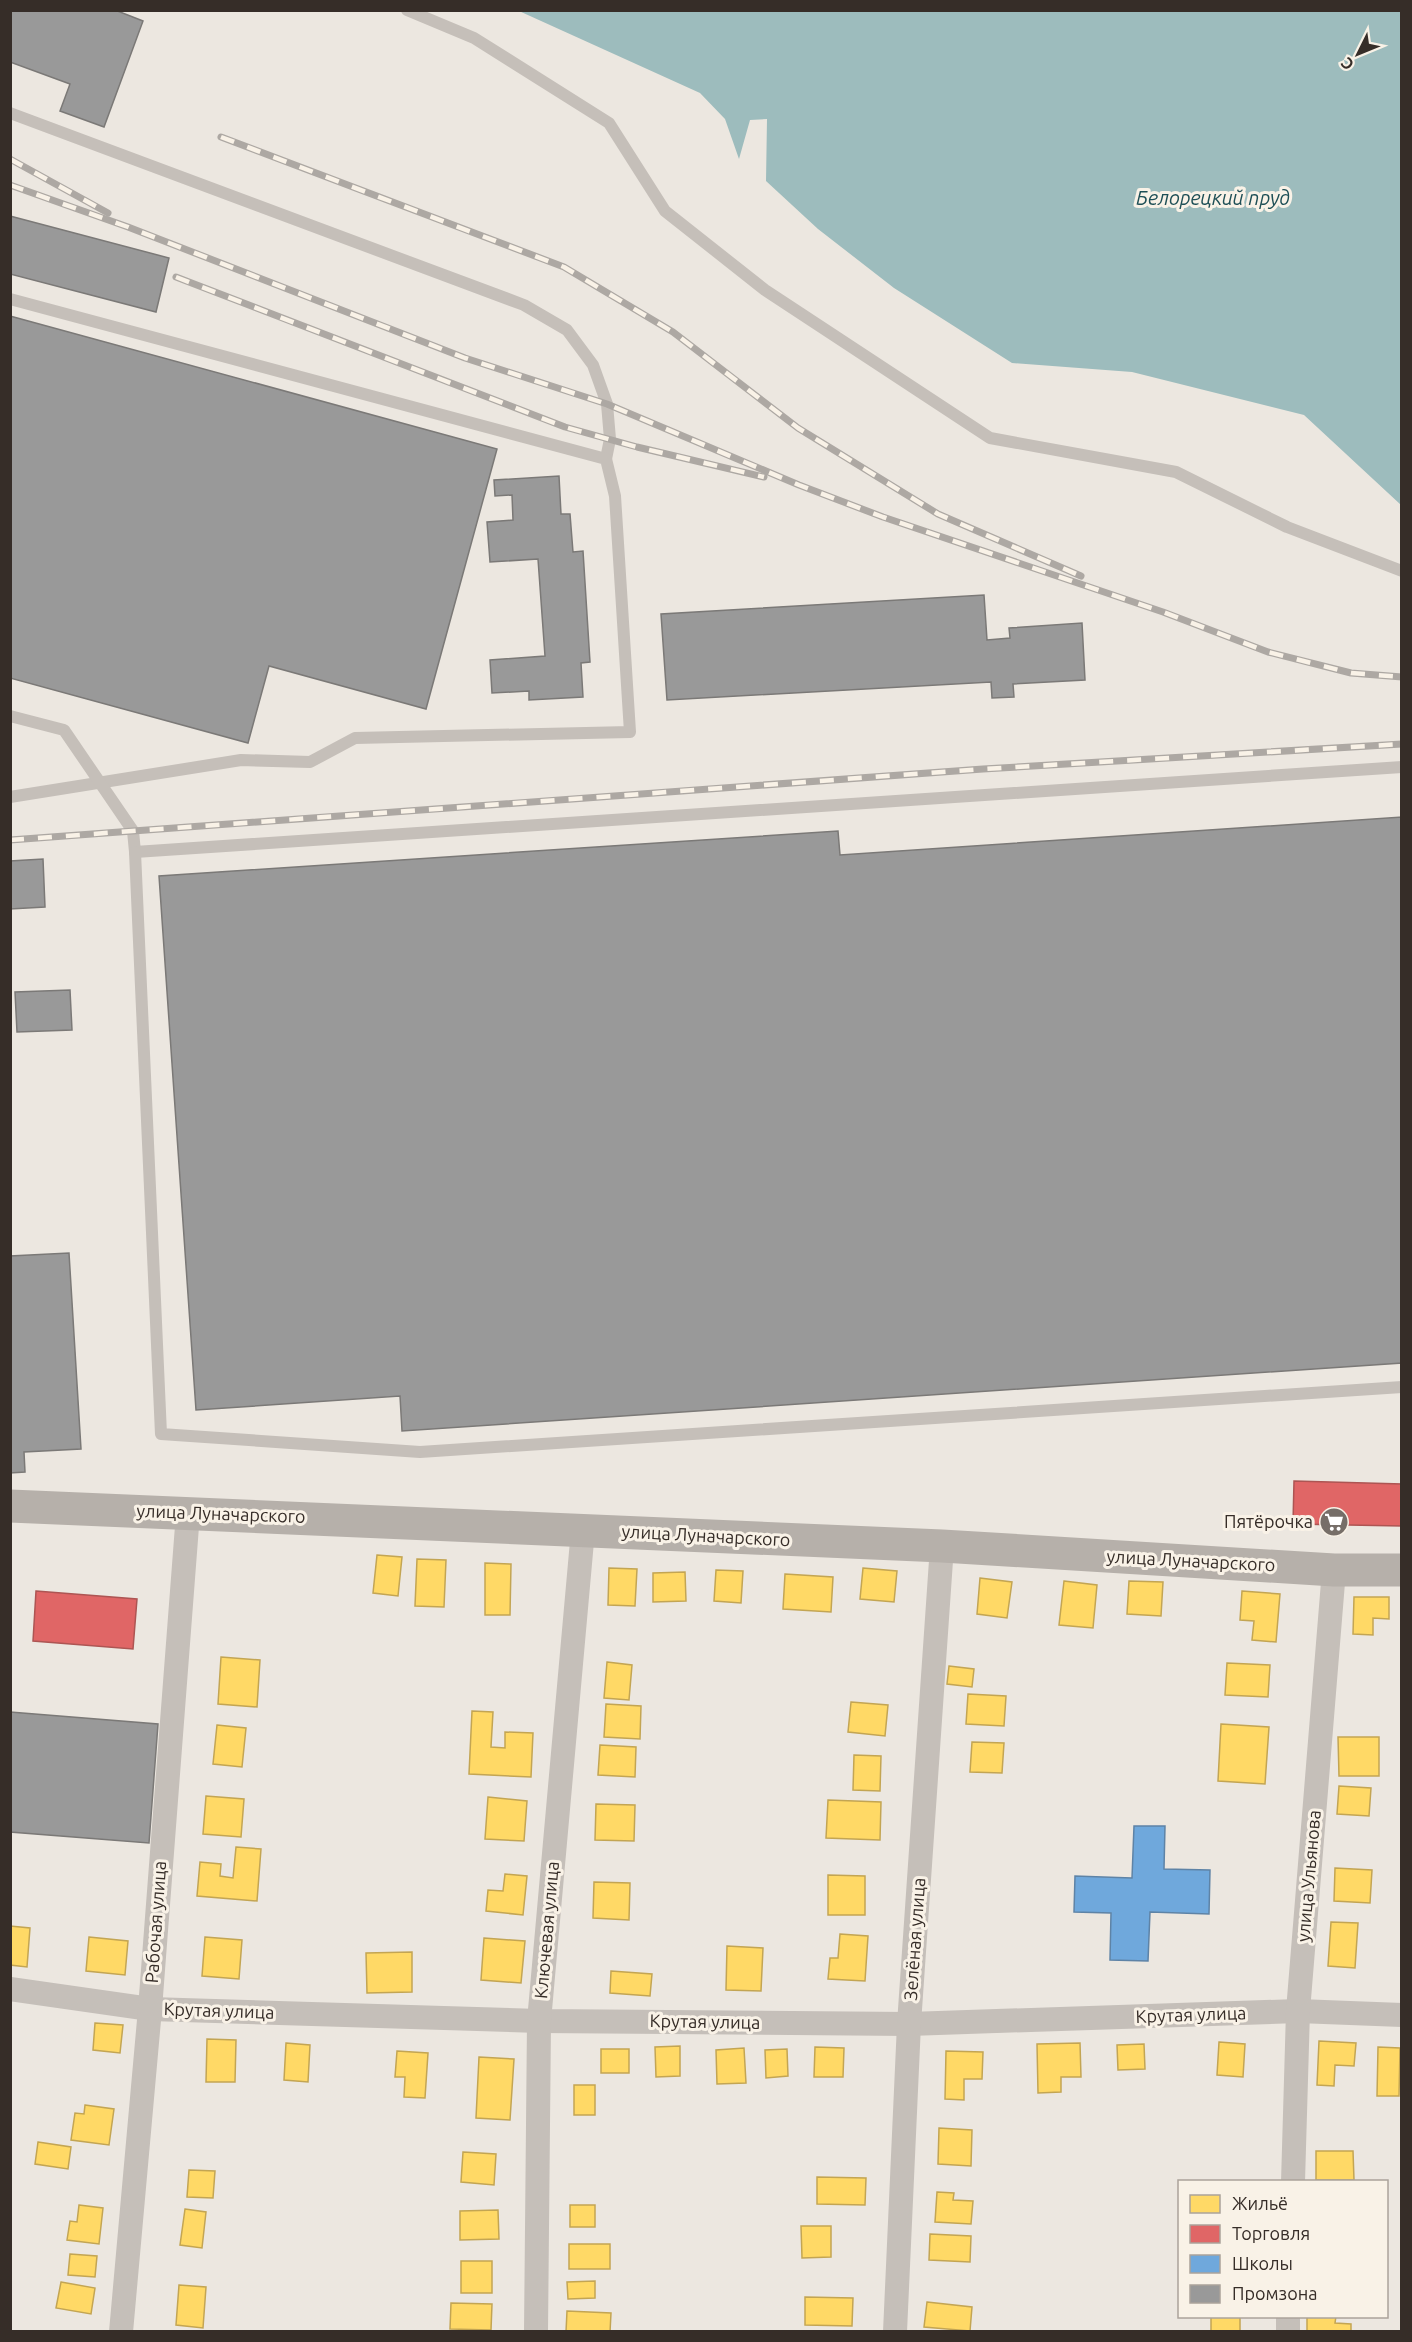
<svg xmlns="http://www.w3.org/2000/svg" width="1412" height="2342" font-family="Ubuntu,sans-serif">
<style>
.water{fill:#9dbcbd}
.homes{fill:#ffd966;stroke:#c3a553;stroke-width:1.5}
.shops{fill:#e06666;stroke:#ad5553;stroke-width:1.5}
.schools{fill:#6fa8dc;stroke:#5e83a6;stroke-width:1.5}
.industry{fill:#999;stroke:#7b7977;stroke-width:1.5}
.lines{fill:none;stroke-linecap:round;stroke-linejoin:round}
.lane{stroke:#c5bfb9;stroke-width:12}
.street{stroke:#c5bfb9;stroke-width:24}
.secondary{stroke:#b6b0aa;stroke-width:33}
.rail-casing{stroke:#ada8a3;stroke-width:7}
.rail{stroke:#f9f2e7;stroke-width:4.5;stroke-dasharray:14;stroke-linecap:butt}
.labels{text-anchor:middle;stroke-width:6;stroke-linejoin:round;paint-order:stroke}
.street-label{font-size:18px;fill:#362d28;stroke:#f9f2e7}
.poi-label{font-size:18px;fill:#362d28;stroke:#f9f2e7;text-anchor:end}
.water-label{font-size:20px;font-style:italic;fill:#1e4f56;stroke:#f9f2e7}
</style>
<rect width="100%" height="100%" fill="#ece7e0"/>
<path class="water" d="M519,11H1401V505L1304,415L1132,372L1012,363L894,288L818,229L766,181L767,119L750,120L739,159L725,119L700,93Z"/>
<g class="homes">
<path d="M377,1555L402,1557L398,1596L373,1593Z"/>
<path d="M417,1559L446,1560L444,1607L415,1606Z"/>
<path d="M485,1563L511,1564L510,1615H485Z"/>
<path d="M609,1568L637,1569L635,1606L608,1605Z"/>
<path d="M863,1568L897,1571L894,1602L860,1599Z"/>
<path d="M716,1570L743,1571L741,1603L714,1601Z"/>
<path d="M685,1572L686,1601L653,1602V1573Z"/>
<path d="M785,1574L833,1577L831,1612L783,1609Z"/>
<path d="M980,1578L1012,1582L1007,1618L977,1614Z"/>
<path d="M1064,1581L1097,1585L1093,1628L1059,1625Z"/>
<path d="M1129,1581L1163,1582L1161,1616L1127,1614Z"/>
<path d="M1242,1591L1280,1594L1276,1642L1252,1640L1254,1621L1240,1620Z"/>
<path d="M1354,1597H1389V1619L1373,1618V1635L1353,1634Z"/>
<path d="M221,1657L260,1660L257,1707L218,1704Z"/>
<path d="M607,1662L632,1665L629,1700L604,1698Z"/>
<path d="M1227,1663L1270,1665L1268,1697L1225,1695Z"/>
<path d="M949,1666L974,1669L972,1687L947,1684Z"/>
<path d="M968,1694L1006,1696L1004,1726L966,1724Z"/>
<path d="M851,1702L888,1705L885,1736L848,1732Z"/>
<path d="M606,1704L641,1706L640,1739L604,1737Z"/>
<path d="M472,1711L493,1712L491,1747L505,1748V1732L533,1733L531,1777L469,1774Z"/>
<path d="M1221,1724L1269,1727L1265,1784L1218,1781Z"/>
<path d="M217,1725L246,1728L242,1767L213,1764Z"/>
<path d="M1338,1737H1379V1776H1339Z"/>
<path d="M972,1742L1004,1743L1002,1773L970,1772Z"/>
<path d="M600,1745L636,1747L635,1777L598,1775Z"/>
<path d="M854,1755L881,1756L880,1791L853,1790Z"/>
<path d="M1339,1786L1371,1788L1369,1816L1337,1814Z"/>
<path d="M206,1796L244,1799L241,1837L203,1834Z"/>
<path d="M488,1797L527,1801L524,1841L485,1839Z"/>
<path d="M828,1800L881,1802L880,1840L826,1838Z"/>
<path d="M596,1804L635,1805L634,1841L595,1840Z"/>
<path d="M236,1847L261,1849L257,1901L197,1896L200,1862L221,1864L220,1876L233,1878Z"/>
<path d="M1335,1868L1372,1870L1370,1903L1334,1901Z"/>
<path d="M505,1874L527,1876L523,1915L486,1911L488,1890L503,1891Z"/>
<path d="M828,1875L865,1876V1915H828Z"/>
<path d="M594,1882L630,1883L629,1920L593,1918Z"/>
<path d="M1331,1922L1358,1923L1355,1968L1328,1966Z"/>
<path d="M10,1926L30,1928L27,1967L10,1965Z"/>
<path d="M840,1934L868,1936L865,1981L828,1979L830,1958H838Z"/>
<path d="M89,1937L128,1941L125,1975L86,1971Z"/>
<path d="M205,1937L242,1940L239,1979L202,1976Z"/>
<path d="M484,1938L525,1941L521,1983L481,1980Z"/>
<path d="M727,1946L763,1948L761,1991L726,1990Z"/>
<path d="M412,1952V1992L367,1993L366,1953Z"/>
<path d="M611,1971L652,1974L650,1996L610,1993Z"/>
<path d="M95,2023L123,2025L120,2053L93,2050Z"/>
<path d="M207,2039L236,2040L235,2082H206Z"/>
<path d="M1319,2041L1356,2043L1354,2066L1335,2065L1334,2086L1317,2085Z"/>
<path d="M1219,2042L1245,2044L1243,2077L1217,2075Z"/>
<path d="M286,2043L310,2045L308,2082L284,2080Z"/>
<path d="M1080,2043L1081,2077H1061V2092L1038,2093L1037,2044Z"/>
<path d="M1144,2044L1145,2069L1118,2070L1117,2045Z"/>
<path d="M680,2046V2076L656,2077L655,2047Z"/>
<path d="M815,2047L844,2048L843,2077H814Z"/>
<path d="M1378,2047L1400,2048L1399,2096H1377Z"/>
<path d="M744,2048L746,2083L717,2084L716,2050Z"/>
<rect x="601" y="2049" width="28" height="24"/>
<path d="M787,2049L788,2076L766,2078L765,2050Z"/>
<path d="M397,2051L428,2053L425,2098L404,2097L405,2077H395Z"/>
<path d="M946,2051L983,2052L982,2079H964V2100L945,2099Z"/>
<path d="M479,2057L514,2059L510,2120L476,2118Z"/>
<rect x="574" y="2085" width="21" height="30"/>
<path d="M85,2105L114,2109L109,2145L71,2140L75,2113L84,2114Z"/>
<path d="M939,2128L972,2130L971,2166L938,2164Z"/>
<path d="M38,2142L71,2147L68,2169L35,2164Z"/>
<path d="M1316,2151H1353L1354,2180H1316Z"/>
<path d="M463,2152L496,2154L494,2185L461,2182Z"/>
<path d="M189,2170L215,2171L213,2198L187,2197Z"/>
<path d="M817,2177L866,2178L865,2205L817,2204Z"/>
<path d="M937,2192L954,2193L953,2200L973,2201L971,2224L935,2222Z"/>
<path d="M79,2205L103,2208L99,2244L67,2240L70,2221L77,2222Z"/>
<rect x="570" y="2205" width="25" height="22"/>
<path d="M185,2209L206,2212L202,2248L180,2245Z"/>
<path d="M498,2210L499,2239L460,2240V2211Z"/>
<path d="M801,2226H831V2257L802,2258Z"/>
<path d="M930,2234L971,2236L970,2262L929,2260Z"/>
<rect x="569" y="2244" width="41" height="25"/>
<path d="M70,2254L97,2256L95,2277L68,2275Z"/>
<rect x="461" y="2261" width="31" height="32"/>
<path d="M595,2281V2298L568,2299L567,2282Z"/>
<path d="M61,2282L95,2288L91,2314L56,2308Z"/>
<path d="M179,2285L206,2287L203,2328L176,2325Z"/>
<path d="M805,2297L853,2298L852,2326L805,2325Z"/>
<path d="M927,2302L972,2307L970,2331L924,2327Z"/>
<path d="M451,2303L492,2304L491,2330L450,2329Z"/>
<path d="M567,2311L611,2313L610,2332H566Z"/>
<rect x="1211" y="2316" width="29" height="16"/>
<path d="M1307,2316H1336L1335,2323L1351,2324V2332H1307Z"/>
</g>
<g class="shops">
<path d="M1294,1481L1402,1484V1526L1293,1524Z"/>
<path d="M36,1591L137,1599L133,1649L33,1641Z"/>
</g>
<path class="schools" d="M1134,1826H1165L1164,1869L1210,1870L1209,1914L1150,1912L1148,1961L1110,1960L1111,1913L1074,1912L1075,1876L1132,1878Z"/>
<g class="industry">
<path d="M10,10H115L143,21L104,127L60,111L70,84L10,62Z"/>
<path d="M10,216L169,258L156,312L10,274Z"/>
<path d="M10,316L497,449L426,709L269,666L248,743L10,678Z"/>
<path d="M559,476L561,514H570L573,552L583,551L590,662L581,663L583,697L529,700V691L492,693L490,660L545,656L538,559L490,562L487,522L513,520L512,495L495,496L494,480Z"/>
<path d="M984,595L987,640L1010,638L1009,628L1082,623L1085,680L1013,684L1014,697L992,698L991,682L667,700L661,614Z"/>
<path d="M1402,817V1363L402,1431L400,1396L196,1410L159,876L838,831L840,855Z"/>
<path d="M43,859L45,907L10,909V861Z"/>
<path d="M70,990L72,1030L17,1032L15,992Z"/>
<path d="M69,1253L81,1449L24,1452L25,1472L10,1473V1256Z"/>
<path d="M10,1712L158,1724L149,1843L10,1832Z"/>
</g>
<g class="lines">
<g class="lane">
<path d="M407,10L474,38L609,123L665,211L765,290L990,438L1176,472L1287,527L1402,571"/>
<path d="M10,113L524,305L567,330L593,365L607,404L610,439L606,459"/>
<path d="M10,299L606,459L615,496L630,732L355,738L310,762L241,760L10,797"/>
<path d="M10,716L64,730L133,831L135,852L1402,767"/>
<path d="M135,852L161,1434L420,1452L1402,1387"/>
</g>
<g class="street">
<path d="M10,1989L150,2009L539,2021L909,2024L1298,2011L1402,2015"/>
<path d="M1293,2182L1298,2011L1334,1570"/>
<path d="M121,2332L150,2009L188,1513"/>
<path d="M536,2332L539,2021L583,1530"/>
<path d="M895,2332L909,2024L942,1546"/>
<path d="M1288,2332V2316"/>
</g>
<path class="secondary" d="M10,1506L942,1546L1334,1570H1402"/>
<g class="rail-casing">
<g id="rail">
<path d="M221,137L564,267L673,332L798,428L938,514L1081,576"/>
<path d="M10,159L108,213"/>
<path d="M10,185L128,227L465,358L607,404L799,485L883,517L1163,612L1268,652L1351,673L1402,677"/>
<path d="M176,277L565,427L637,447L764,477"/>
<path d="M10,840L983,769L1402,744"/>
</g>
</g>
<use href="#rail" class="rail"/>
</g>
<defs>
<g id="supermarket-disc" transform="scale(1.5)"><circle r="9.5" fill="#766e68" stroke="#f9f2e7"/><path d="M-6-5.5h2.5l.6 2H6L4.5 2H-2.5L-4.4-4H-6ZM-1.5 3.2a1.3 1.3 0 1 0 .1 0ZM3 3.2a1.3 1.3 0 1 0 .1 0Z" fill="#fff"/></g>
</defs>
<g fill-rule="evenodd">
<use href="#supermarket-disc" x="1334" y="1522"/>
</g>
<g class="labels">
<g class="street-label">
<text transform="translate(221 1514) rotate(2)" y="6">улица Луначарского</text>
<text transform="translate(706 1536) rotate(3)" y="6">улица Луначарского</text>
<text transform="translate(1191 1561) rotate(3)" y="6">улица Луначарского</text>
<text transform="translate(1309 1876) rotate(-85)" y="6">улица Ульянова</text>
<text transform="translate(156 1922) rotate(-86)" y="6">Рабочая улица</text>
<text transform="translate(547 1930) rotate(-85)" y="6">Ключевая улица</text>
<text transform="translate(915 1939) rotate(-86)" y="6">Зелёная улица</text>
<text transform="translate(219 2011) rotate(2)" y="6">Крутая улица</text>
<text transform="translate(1191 2015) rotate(-2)" y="6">Крутая улица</text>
<text transform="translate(705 2022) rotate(1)" y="6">Крутая улица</text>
</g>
<g class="poi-label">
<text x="1313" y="1528">Пятёрочка</text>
</g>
<g class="water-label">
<text x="1213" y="205">Белорецкий пруд</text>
</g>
</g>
<rect width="1412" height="2342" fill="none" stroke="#362d28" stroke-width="24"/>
<rect x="1178" y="2180" width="210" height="138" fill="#f9f2e7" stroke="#aba39b" stroke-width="1.5"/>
<rect x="1190" y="2195" width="30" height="18" fill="#ffd966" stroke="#aba39b" stroke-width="1.5"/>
<text x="1232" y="2210" font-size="18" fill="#362d28">Жильё</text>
<rect x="1190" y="2225" width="30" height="18" fill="#e06666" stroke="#aba39b" stroke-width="1.5"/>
<text x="1232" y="2240" font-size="18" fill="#362d28">Торговля</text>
<rect x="1190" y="2255" width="30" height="18" fill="#6fa8dc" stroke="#aba39b" stroke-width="1.5"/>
<text x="1232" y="2270" font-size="18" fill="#362d28">Школы</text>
<rect x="1190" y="2285" width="30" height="18" fill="#999999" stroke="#aba39b" stroke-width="1.5"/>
<text x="1232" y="2300" font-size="18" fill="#362d28">Промзона</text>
<g transform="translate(1358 54) rotate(227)" stroke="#f9f2e7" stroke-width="4.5" paint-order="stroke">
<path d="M0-4.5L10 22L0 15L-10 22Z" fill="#362d28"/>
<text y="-9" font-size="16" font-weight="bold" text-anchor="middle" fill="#362d28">С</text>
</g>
</svg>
